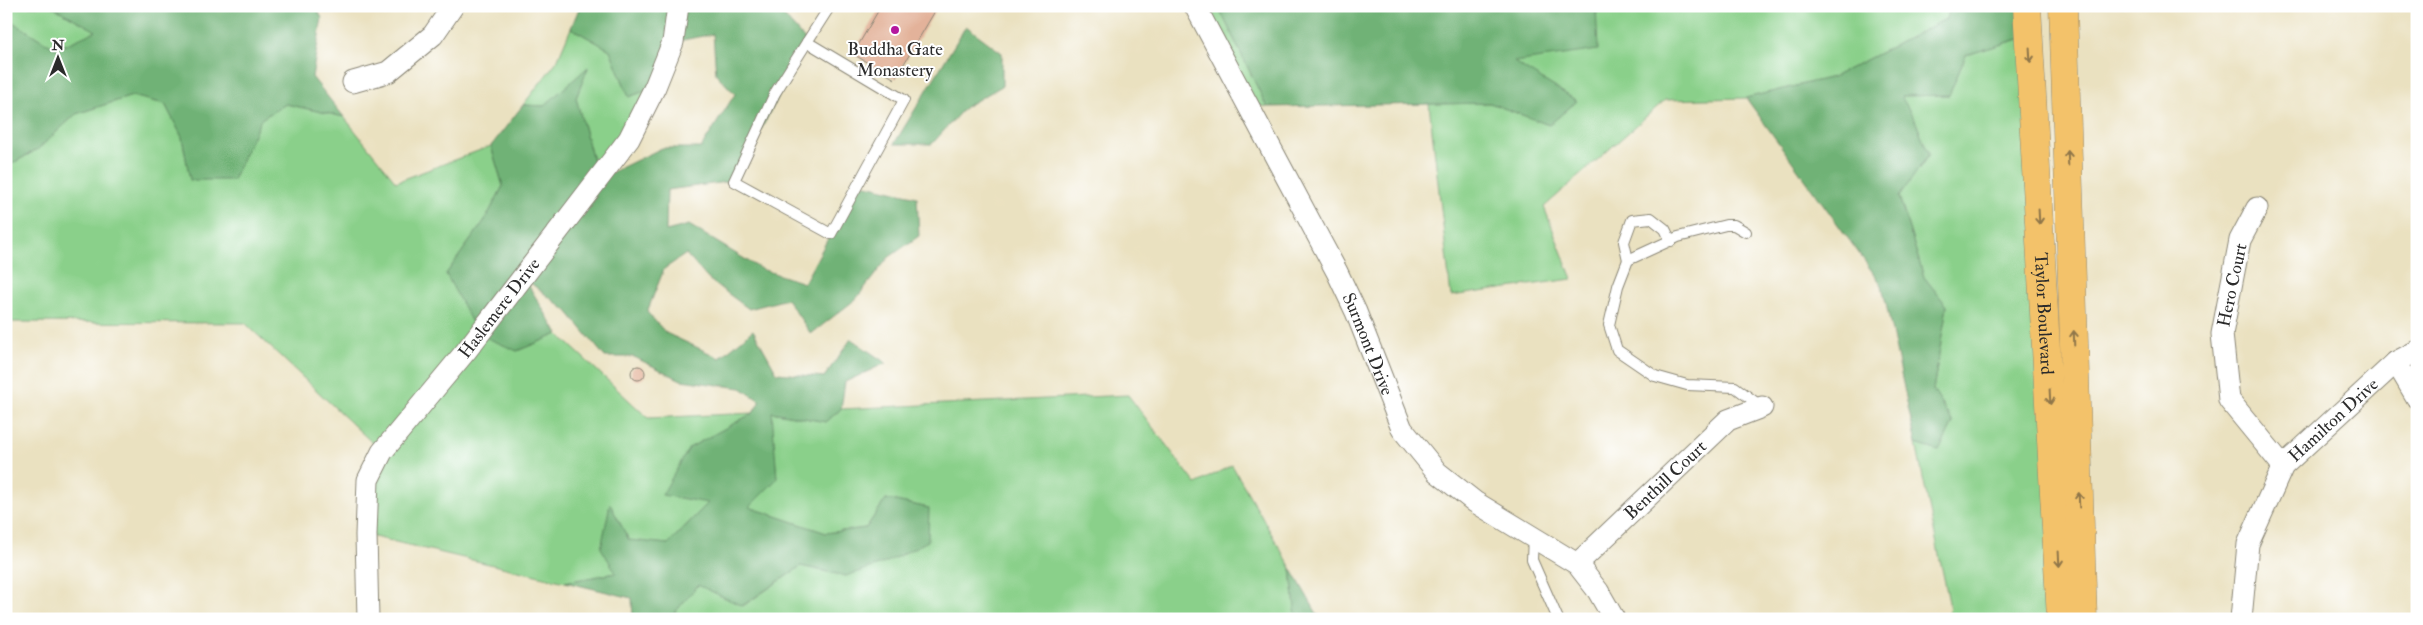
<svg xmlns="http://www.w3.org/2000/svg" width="2423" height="625" font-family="'IM FELL Double Pica',serif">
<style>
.green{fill:#8ad08a;stroke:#5a7e5a}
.forest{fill:#6fb276;stroke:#4d6e50}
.building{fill:#e3b29a}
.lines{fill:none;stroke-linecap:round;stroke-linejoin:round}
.service-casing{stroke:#8a8676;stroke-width:12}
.minor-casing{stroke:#8a8676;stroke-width:23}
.primary-casing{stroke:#8a8676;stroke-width:29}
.service{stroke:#fff;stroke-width:10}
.minor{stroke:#fff;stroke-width:21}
.primary{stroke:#f3c26a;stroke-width:28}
.oneway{stroke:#8f764a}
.poi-dot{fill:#b5179e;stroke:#fff;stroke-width:2}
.labels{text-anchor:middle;stroke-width:4;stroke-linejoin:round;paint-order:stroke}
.poi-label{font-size:18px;fill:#2b2b2b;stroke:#fff}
.street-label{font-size:18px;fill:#2b2b2b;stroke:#fff}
</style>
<rect width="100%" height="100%" fill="#fff"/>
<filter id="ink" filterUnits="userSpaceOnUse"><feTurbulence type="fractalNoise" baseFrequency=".02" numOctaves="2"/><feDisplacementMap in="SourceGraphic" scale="10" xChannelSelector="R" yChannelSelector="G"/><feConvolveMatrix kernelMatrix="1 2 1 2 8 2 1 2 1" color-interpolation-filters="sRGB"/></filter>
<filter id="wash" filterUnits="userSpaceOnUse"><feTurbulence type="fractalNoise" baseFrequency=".0096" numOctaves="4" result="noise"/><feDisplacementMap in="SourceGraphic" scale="20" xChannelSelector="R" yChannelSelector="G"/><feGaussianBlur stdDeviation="1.12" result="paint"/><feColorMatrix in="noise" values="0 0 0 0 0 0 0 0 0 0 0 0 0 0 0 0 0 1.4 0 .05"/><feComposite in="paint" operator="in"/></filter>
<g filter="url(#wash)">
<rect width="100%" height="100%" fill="#eae1c0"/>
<g class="green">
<path d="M6,6H51L97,31L56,49L6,18Z"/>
<path d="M1195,6H1218L1267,107L1247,103Z"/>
<path d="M1596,6H1952L1946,19L1833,77L1746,98L1665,100L1544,207L1572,279L1451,296L1429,104L1490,103L1549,125L1577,101L1513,62L1597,14Z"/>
<path d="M571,28L610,50L629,97L655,87L598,179L576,98L588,68L544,106L523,105L557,61Z"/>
<path d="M2029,36L2061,619H1947L1950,607L1916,444L1939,451L1953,423L1933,390L1947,306L1924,277L1899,196L1929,154L1915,120L1900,96L1949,95L1966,55Z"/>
<path d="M132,96L165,104L182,137L190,179H233L261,119L286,104L344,117L396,182L491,146L503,186L485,220L446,274L517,351L558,334L648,418L754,413L689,448L708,503L668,544L629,541L610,505L616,573L565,582L366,535L382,452L245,323L6,322V167L38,149L76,114Z"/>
<path d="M1128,395L1196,484L1232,465L1291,568L1296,619H672V616L698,584L743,606L801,566L846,576L929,508L886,499L866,528L826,533L749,507L777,479L771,412L826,422L841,409Z"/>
</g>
<g class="forest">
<path d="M51,6H315L322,18L312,77L344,117L286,104L261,119L233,180H190L182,137L165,104L132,96L76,114L38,149L6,167V18L56,49L96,31Z"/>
<path d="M580,6H775L807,42L734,181L667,190L666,231L689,225L761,269L804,283L858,183L917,197L919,236L888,258L856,299L811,334L787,299L749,309L708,279L686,254L664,269L647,312L666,333L720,358L753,330L777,373L824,377L851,339L886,363L845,382L841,409L826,422L772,412L777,479L749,507L826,533L866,528L886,499L929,508L928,541L885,563L846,576L801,566L742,606L698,585L672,616V619H633L632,598L565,582L616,573L601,548L610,504L629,540L668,544L708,503L662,495L689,448L753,413L760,401L741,388L681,380L634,357H605L567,311L524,278L558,334L517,351L478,334L446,274L485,220L503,186L491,146L523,105L544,106L588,67L576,98L598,179L662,148H701L735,94L716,74L713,34L673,42L655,87L629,97L610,50L571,28Z"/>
<path d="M1218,6H1596L1598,50L1514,62L1577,101L1549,125L1490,103L1267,107Z"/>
<path d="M1952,6H2027L2029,36L1966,55L1949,95L1901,96L1915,120L1929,154L1899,197L1924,277L1947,306L1933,390L1953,423L1939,451L1916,444L1882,285L1746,98L1833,77L1946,19Z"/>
<path d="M966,26L1002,53V86L965,107L932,144H894Z"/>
<path d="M1291,568L1320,619H1296Z"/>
</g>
<g id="blocks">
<g class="building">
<path d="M881,6H938L895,79L853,54Z"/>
<circle cx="638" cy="373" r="7"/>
</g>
</g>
</g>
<g filter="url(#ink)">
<use href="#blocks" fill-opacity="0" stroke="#8a8676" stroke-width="1"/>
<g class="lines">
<g class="service-casing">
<g id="service">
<path d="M807,42L904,100L831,234L734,181L775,93Z"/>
<path d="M807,42L830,6"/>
<path d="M1746,232L1734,225H1726L1678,237L1628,260L1618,286L1609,325L1617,350L1655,376L1687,385L1735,387L1762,407"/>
<path d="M1628,260L1624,242L1632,220L1651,218L1665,229L1671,241"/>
<path d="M1533,537L1532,560L1558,619"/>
</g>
</g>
<g class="minor-casing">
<g id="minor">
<path id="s1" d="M1195,6L1337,272L1356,312L1402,429L1437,472L1475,502L1577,564L1598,591L1614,619"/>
<path d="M353,82L388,72L433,35L453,6"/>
<path d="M2257,208L2240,240L2222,334L2229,400L2283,466"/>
<path d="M2396,362L2417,398"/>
<path id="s2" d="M1577,564L1728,420L1762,407"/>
<path id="s3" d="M368,619L366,535L368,480L382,452L466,351L629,139L655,87L673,42L678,6"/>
<path id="s4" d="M2241,619L2248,544L2283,466L2396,362L2417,351"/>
</g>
</g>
<g class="primary-casing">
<g id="primary">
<path id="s5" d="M2027,6L2061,619"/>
<path d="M2063,6L2083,619"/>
</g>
</g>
<use href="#service" class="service"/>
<use href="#minor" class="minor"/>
<use href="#primary" class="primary"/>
</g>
<defs><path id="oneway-shaft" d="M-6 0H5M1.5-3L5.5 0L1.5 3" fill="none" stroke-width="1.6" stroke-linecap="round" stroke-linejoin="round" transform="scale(1.25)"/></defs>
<g class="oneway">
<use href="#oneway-shaft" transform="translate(2030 55) rotate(87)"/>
<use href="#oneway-shaft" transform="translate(2068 158) rotate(-92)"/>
<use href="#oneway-shaft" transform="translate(2039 217) rotate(87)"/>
<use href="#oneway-shaft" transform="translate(2074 338) rotate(-92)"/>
<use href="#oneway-shaft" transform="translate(2050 397) rotate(87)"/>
<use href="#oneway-shaft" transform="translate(2079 500) rotate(-92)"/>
<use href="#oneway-shaft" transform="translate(2059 559) rotate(87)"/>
</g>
</g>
<circle class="poi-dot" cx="895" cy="30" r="5"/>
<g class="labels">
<g class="poi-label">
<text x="895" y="55">Buddha Gate<tspan x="895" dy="21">Monastery</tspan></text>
</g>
<g class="street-label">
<text transform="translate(2232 285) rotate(-78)" y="6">Hero Court</text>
<text dy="6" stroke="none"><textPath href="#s3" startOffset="356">Haslemere Drive</textPath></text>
<text dy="6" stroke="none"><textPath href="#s5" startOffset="308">Taylor Boulevard</textPath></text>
<text dy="6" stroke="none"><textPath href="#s1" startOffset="380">Surmont Drive</textPath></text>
<text dy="6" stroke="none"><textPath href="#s4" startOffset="229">Hamilton Drive</textPath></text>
<text dy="6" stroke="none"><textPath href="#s2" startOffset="122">Benthill Court</textPath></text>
</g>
</g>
<rect width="2423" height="625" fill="none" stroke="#fff" stroke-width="25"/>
<g transform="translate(58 58)" stroke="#ffffff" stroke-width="4" paint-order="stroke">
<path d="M0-4L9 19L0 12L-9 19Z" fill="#2b2b2b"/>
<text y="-8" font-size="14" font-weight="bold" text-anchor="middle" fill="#2b2b2b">N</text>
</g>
</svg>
